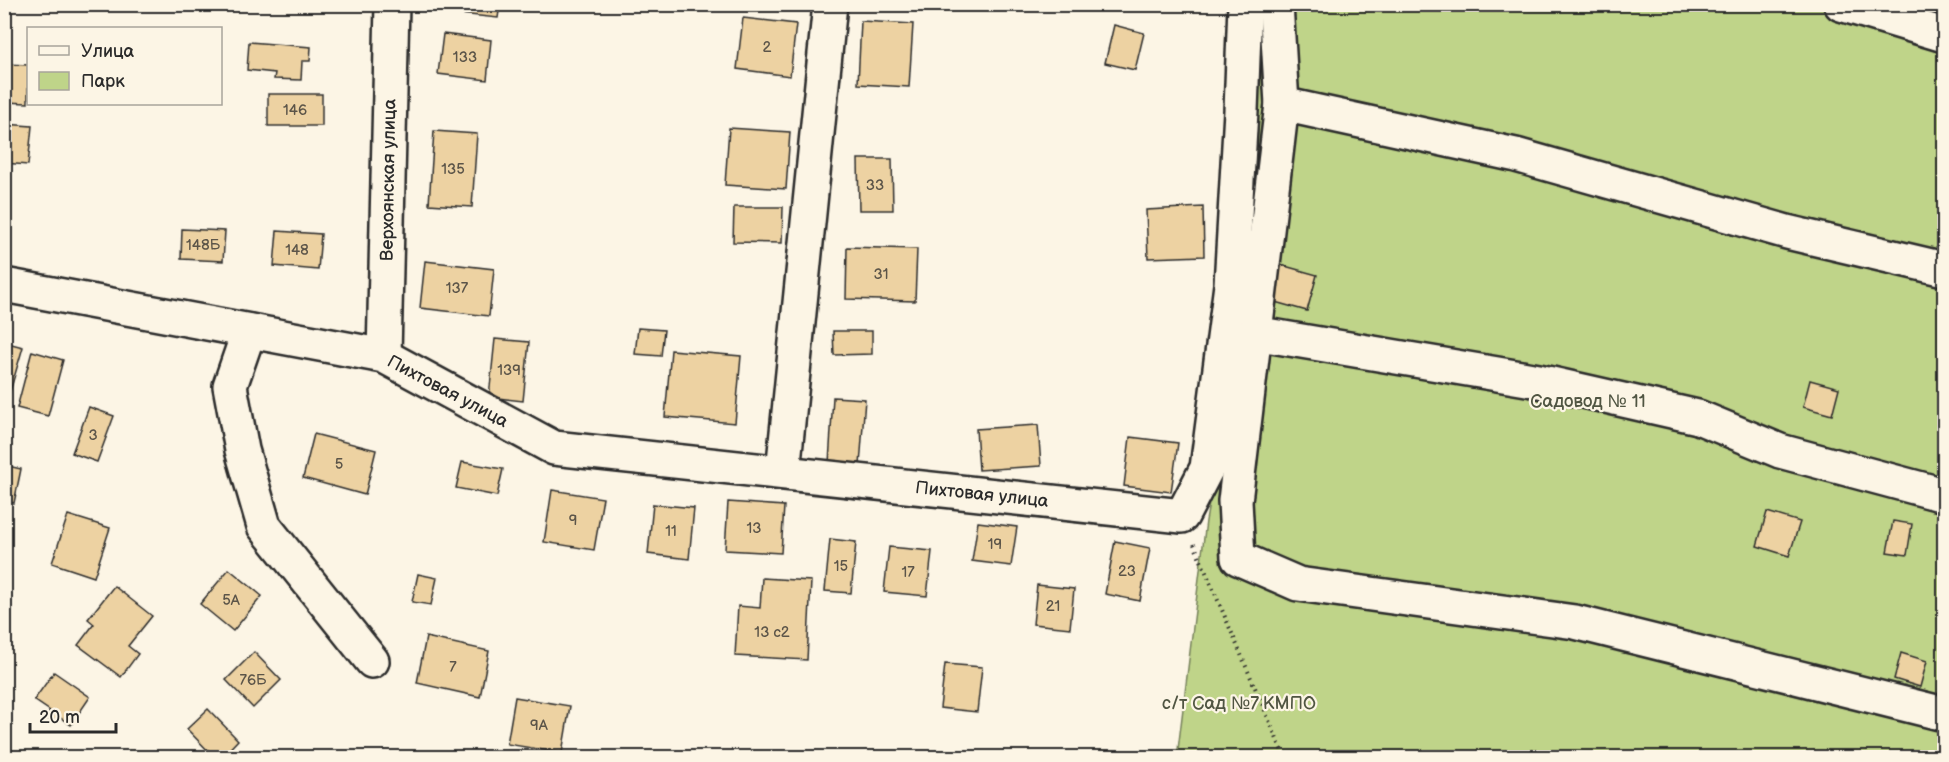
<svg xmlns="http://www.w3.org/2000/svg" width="1949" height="762" font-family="'Balsamiq Sans',sans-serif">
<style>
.green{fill:#bfd489;stroke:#75805a;stroke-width:1.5}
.building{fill:#edd2a2;stroke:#2b2b2b;stroke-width:1.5}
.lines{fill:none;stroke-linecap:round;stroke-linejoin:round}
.minor-casing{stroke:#2b2b2b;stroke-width:38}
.path{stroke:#2b2b2b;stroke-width:4;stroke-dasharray:1.5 4.5;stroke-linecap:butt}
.minor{stroke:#fcf5e5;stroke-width:33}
.labels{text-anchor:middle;stroke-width:4.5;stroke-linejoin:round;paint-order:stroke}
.number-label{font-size:15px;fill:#5c5549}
.street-label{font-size:18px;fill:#2b2b2b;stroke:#fcf5e5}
.park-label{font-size:18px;fill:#505542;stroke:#fcf5e5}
</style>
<rect width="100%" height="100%" fill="#fcf5e5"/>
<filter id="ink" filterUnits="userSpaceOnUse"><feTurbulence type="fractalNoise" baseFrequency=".0167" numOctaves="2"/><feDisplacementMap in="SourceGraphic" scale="12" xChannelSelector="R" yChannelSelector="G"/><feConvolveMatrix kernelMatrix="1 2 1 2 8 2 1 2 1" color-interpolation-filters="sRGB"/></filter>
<g filter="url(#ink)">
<path class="green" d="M1258,5H1944V757L1177,758L1206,521L1237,338Z"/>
<g class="building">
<path d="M442,4H500L498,18L441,12Z"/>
<path d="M743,18L796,24L790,76L737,69Z"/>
<path d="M861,21L913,24L909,87L858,84Z"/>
<path d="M1114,25L1144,33L1135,70L1105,63Z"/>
<path d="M443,34L491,40L487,80L438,74Z"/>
<path d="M249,42L311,47L310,61H302L301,80L274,79L275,73L247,70Z"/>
<path d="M4,64L28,65V103L4,102Z"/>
<rect x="268" y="94" width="54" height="32"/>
<path d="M4,124L32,126L28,165L4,163Z"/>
<path d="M729,128L790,132L786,189L725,185Z"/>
<path d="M434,131L477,134L472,207L429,204Z"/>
<path d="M858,159H892L893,210H859Z"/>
<path d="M734,207H783L782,243L733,242Z"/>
<path d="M1203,207L1204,256L1148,258L1146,210Z"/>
<path d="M182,229L225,231L223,261L181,259Z"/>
<path d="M277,231L321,234L318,270L274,266Z"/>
<path d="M847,247L917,249L915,301L846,299Z"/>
<path d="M425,261L494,269L489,316L420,308Z"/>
<path d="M1274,263L1317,275L1307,311L1264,299Z"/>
<path d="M638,328L664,330L661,356L635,354Z"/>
<path d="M833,331H872V354L834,355Z"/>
<path d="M495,339L529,342L523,401L489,397Z"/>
<path d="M4,342L23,347L4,412Z"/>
<path d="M671,350L741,356L735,423L665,417Z"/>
<path d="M32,351L63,360L48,416L17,408Z"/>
<path d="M1810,380L1839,388L1832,415L1803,407Z"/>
<path d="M833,397L865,399L860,465L829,463Z"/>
<path d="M89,407L114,416L97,462L72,453Z"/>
<path d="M1038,425L1041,466L979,470L976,429Z"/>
<path d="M314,434L376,450L365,495L303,478Z"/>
<path d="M1130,437L1178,443L1171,492L1124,486Z"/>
<path d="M462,462L503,469L497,496L456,488Z"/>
<path d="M4,465L21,469L14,503L4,501Z"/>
<path d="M552,490L603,498L594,550L544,542Z"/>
<path d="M728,502L784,506L781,553L725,550Z"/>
<path d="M653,504L694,508L689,559L648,554Z"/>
<path d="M1767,512L1800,522L1789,556L1757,546Z"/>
<path d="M68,515L110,528L94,577L52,563Z"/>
<path d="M1893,521L1912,524L1907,555L1887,552Z"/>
<path d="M978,522L1017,527L1011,566L972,561Z"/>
<path d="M830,539L856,542L851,593L825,591Z"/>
<path d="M1115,541L1150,548L1140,601L1105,594Z"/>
<path d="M889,547L932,551L927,596L884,592Z"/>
<path d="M229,569L262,596L233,631L200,604Z"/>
<path d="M418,574L437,578L431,605L412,602Z"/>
<path d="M762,578L811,581L807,660L735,656L738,606L760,608Z"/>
<path d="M1037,585L1074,589L1070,628L1033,624Z"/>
<path d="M114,586L152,616L128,646L138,654L121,677L78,645L94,624L88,619Z"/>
<path d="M426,637L489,651L480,697L417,683Z"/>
<path d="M254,652L281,680L253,708L226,680Z"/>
<path d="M1901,653L1927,661L1920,687L1894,679Z"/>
<path d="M945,664L982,667L977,712L940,708Z"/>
<path d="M54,672L90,697L71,725L59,717L55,723L46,718L50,711L34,700Z"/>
<path d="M515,697L570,706L562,753L507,744Z"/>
<path d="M208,709L238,740L221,758H215L187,729Z"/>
</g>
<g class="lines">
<g class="minor-casing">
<g id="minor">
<path d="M1276,4L1282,104L1235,501L1238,558L1298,584L1575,622L1944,714"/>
<path d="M1841,4L1944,35"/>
<path d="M1282,104L1516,155L1787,232L1944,269"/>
<path d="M4,285L384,356L554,448L1182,516L1207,468L1231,285L1241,111L1245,4"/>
<path d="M249,331L230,386L242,450L264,526L372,661"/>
<path d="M1254,333L1539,381L1698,417L1780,451L1944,495"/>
<path d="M384,356L392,4"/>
<path d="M783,472L830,4"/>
</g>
</g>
<path class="path" d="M1194,544L1285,758"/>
<use href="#minor" class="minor"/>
</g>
</g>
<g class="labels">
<g class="number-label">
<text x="767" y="52">2</text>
<text x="465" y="62">133</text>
<text x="295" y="115">146</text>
<text x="453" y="174">135</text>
<text x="875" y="190">33</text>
<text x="203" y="250">148Б</text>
<text x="297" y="255">148</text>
<text x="881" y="279">31</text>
<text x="457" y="293">137</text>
<text x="509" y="375">139</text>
<text x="93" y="440">3</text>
<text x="339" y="469">5</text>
<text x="573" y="525">9</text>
<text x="754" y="533">13</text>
<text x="671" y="536">11</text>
<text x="995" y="549">19</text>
<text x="841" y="571">15</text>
<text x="1127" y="576">23</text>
<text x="908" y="577">17</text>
<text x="231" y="605">5А</text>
<text x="1053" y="611">21</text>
<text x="772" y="637">13 с2</text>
<text x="453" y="672">7</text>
<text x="253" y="685">76Б</text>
<text x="539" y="730">9А</text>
</g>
<g class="street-label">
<text transform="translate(388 180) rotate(-89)" y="6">Верхоянская улица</text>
<text transform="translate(448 391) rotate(28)" y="6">Пихтовая улица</text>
<text transform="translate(982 494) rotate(6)" y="6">Пихтовая улица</text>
</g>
<g class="park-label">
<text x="1588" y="407">Садовод № 11</text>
<text x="1239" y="709">с/т Сад №7 КМПО</text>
</g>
</g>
<rect width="1949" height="762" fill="none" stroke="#fcf5e5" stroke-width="24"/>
<rect x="12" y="12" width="1925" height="738" fill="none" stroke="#2b2b2b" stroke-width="2" filter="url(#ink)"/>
<rect x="27" y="27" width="195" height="78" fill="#fcf5e5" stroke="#a8a49b" stroke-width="1.5"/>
<rect x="39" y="46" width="30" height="9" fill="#fcf5e5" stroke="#a8a49b" stroke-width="1.5"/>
<text x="81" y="57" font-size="18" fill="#2b2b2b">Улица</text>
<rect x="39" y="72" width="30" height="18" fill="#bfd489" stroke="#a8a49b" stroke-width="1.5"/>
<text x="81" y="87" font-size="18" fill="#2b2b2b">Парк</text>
<path d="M30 723v9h86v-9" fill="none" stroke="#2b2b2b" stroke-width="3"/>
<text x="39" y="723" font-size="18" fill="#2b2b2b" stroke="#fcf5e5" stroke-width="4.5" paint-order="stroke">20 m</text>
</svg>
